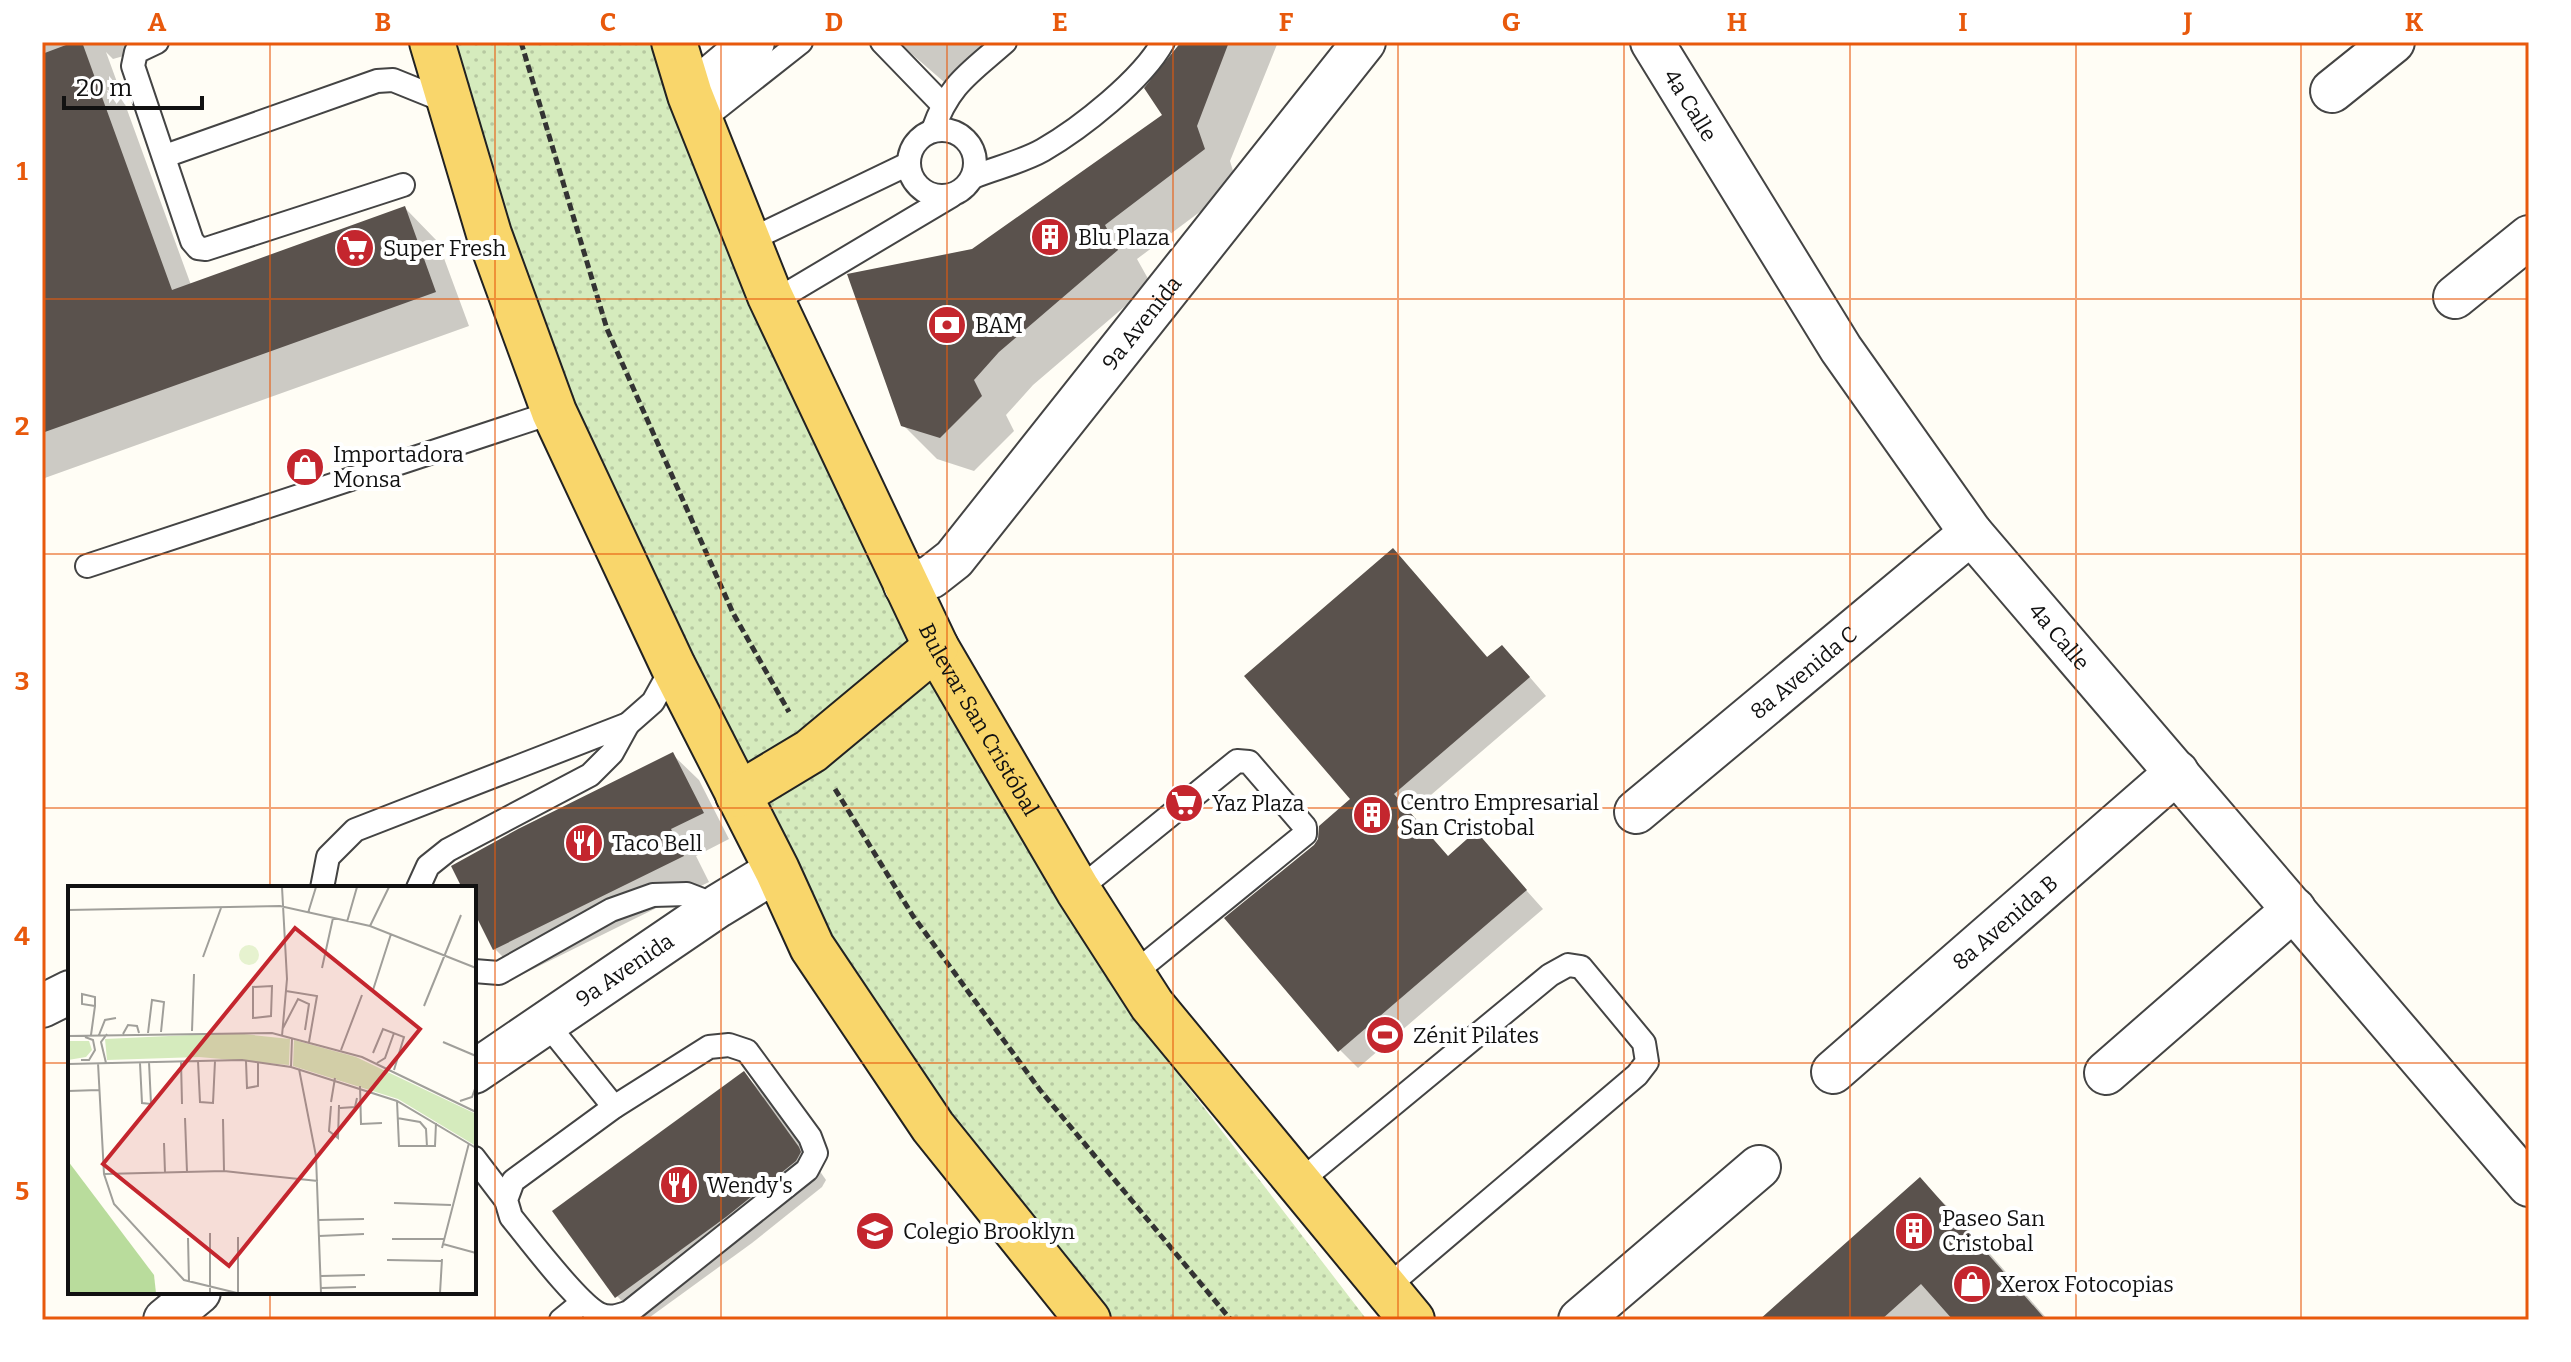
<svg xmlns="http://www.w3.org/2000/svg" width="2571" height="1362" font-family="Bitter,serif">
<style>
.park{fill:url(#park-dots)}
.shadow{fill:#0003}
.building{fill:#5a524d}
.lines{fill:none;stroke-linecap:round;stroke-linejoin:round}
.service-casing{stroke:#444;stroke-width:26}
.minor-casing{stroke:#444;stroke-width:46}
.primary-casing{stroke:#222;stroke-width:48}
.path{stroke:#333;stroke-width:5;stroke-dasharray:8 4;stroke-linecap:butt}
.service{stroke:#fff;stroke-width:22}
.minor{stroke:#fff;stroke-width:42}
.primary{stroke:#f9d66b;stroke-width:44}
.grid{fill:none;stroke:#e8590c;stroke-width:2;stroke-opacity:0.55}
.labels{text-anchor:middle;stroke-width:8;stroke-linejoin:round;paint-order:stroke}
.street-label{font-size:22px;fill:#111;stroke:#fff}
.poi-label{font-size:22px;fill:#111;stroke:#fff;text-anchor:start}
.inset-road{fill:none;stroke:#a09f9a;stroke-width:2}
.view{fill:#c4262e;fill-opacity:0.15;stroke:#c4262e;stroke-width:4}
.inset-edge{fill:none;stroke:#111;stroke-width:4}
.neatline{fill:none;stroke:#e8590c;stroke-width:3}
.grid-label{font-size:26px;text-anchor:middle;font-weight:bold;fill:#e8590c}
</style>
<defs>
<pattern id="park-dots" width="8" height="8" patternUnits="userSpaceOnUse" patternTransform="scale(2)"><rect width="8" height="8" fill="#d5ebbd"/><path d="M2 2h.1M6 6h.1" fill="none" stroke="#b6c8a1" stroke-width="1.8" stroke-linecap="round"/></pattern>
</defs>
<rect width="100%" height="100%" fill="#fffdf5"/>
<g class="park">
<path d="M452,42H653L916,644L742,772L620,523L521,276Z"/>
<path d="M931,672L1036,861L1155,1044L1367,1320H1109L923,1080L819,929L754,802Z"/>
</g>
<g class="shadow">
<path d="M42,42H173L113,59L106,52L191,285L405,208L438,242L469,326L42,479Z"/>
<path d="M898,42H993L944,82Z"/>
<path d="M1184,42H1278L1230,161L1237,184L1137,259L1151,284L1033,385L1006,415L1014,431L974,471L937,459L903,425L973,251L1164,115Z"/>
<path d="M1411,569L1489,659L1520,666L1546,696L1410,813L1449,858L1476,834L1543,909L1358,1068L1340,1050L1315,846L1353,799Z"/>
<path d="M672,754L699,780L729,839L696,856L709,882L521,975L495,949L474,907V888H464Z"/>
<path d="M744,1074L770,1100L826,1180L822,1187L752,1243L646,1320H640L617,1296Z"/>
<path d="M1920,1180L1954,1213L2048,1320H1762Z"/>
</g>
<g class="building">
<path d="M74,42H82L172,290L405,206L436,292L42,433V54Z"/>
<path d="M1181,42H1229L1197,126L1205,149L1105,225L1118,250L999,352L974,380L982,396L940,438L901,426L847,274L972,249L1162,115L1144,88Z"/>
<path d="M1393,548L1487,657L1502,645L1530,677L1394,794L1448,856L1476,831L1527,890L1338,1052L1224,918L1314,845L1318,839L1319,826L1350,799L1244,676Z"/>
<path d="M673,752L704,813L671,829L684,856L493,950L474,912V888H462L451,866L518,829Z"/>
<path d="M744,1071L799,1147L801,1152L796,1161L726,1217L615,1298L552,1211Z"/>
<path d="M1920,1177L2046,1320H1953L1921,1284L1881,1320H1759Z"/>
</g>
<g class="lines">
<g class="service-casing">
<g id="service">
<path d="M157,42L136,52L133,66L192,241L198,248L206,249L403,185"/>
<path d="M882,42L942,104"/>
<path d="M701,121L801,42"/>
<path d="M933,130C949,84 970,73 1005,42"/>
<circle cx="942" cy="163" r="33"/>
<path d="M165,156L377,81L393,80L450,103"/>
<path d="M973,177C995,168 1022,162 1043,150C1081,128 1142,80 1163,42"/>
<path d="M748,241L908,164"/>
<path d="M773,302L951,196"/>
<path d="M87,566L554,412"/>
<path d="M322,888L328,857L355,830L628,724L653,702L673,666"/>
<path d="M418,888L428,866L448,850L590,775L612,753L628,724"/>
<path d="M1078,890L1237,761L1249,762L1305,827V834L1132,975"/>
<path d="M474,971L499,973L611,910L653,895L687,894L718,906"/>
<path d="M547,1024L614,1107"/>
<path d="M729,1045L747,1051L810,1137L816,1153L807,1170L629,1312C618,1316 610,1319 599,1314C577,1303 529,1239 511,1217L506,1200L513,1181L614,1107L709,1047Z"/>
<path d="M474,1158L506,1200"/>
<path d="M1298,1183L1550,975L1568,965L1581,967L1644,1043L1647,1062L1637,1075L1386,1288"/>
<path d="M561,1320L583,1302"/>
</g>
</g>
<g class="minor-casing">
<g id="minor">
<path id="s1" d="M1652,42L1841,349L1971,533L2529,1185"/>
<path d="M2332,91L2393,42"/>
<path d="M690,95L753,42"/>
<path d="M2455,297L2529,237"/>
<path id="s2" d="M905,585L931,577L954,559L1364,42"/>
<path id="s3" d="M1636,812L1971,533"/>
<path d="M42,1006L70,992"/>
<path id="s4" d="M474,1072L718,906L777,870"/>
<path id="s5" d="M1833,1072L2177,772"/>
<path d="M2106,1073L2294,909"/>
<path d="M165,1320L199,1292"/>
<path d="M1580,1320L1759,1167"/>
</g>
</g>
<g class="primary-casing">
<g id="primary">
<path d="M432,42L489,234L554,412L673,666L777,870L812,947L933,1127L1088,1320"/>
<path id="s6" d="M674,42L690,95L770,296L936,647L1078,890L1152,1005L1412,1320"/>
<path d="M738,795L811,751L936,647"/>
</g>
</g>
<g class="path">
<path d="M521,42L607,329L733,613L789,712"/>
<path d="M835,789L913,916L1040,1090L1231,1320"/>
</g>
<use href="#service" class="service"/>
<use href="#minor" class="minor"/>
<use href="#primary" class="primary"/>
</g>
<path class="grid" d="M270,42V888M495,42V1320M721,42V1320M947,42V1320M1173,42V1320M1398,42V1320M1624,42V1320M1850,42V1320M2076,42V1320M2301,42V1320M42,299H2529M42,554H2529M42,808H2529M42,1063H70M474,1063H2529M270,1292V1320"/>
<defs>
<g id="building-disc" transform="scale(2)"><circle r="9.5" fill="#c4262e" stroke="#fff"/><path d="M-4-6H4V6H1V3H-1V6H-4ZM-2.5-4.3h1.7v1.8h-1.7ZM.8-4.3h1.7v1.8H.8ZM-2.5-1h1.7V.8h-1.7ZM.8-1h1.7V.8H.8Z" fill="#fff"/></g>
<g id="supermarket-disc" transform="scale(2)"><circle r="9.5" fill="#c4262e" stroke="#fff"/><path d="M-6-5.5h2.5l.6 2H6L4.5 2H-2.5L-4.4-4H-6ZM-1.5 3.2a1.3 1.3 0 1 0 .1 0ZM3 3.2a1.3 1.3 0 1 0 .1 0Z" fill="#fff"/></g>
<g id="bank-disc" transform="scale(2)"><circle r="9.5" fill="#c4262e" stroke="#fff"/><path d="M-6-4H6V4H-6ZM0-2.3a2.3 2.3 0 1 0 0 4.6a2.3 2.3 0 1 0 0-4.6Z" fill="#fff"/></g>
<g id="shop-disc" transform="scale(2)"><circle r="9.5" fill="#c4262e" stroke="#fff"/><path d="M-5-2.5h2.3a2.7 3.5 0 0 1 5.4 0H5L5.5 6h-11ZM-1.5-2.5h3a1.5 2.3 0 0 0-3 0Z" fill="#fff"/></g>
<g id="restaurant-disc" transform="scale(2)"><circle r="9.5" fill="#c4262e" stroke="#fff"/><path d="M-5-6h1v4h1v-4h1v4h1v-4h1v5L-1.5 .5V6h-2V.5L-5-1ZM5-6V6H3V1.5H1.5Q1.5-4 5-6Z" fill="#fff"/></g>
<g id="stadium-disc" transform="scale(2)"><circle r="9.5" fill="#c4262e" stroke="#fff"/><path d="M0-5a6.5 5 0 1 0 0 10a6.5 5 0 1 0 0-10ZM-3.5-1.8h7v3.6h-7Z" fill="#fff"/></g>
<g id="school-disc" transform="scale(2)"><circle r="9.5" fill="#c4262e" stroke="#fff"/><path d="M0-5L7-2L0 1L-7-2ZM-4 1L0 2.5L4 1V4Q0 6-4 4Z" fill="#fff"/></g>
</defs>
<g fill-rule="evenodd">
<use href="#building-disc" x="1050" y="237"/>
<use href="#supermarket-disc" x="355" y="248"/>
<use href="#bank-disc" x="947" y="325"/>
<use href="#shop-disc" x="305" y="467"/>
<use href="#supermarket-disc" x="1184" y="803"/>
<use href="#building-disc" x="1372" y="815"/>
<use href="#restaurant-disc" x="584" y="843"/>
<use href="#stadium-disc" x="1385" y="1035"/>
<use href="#restaurant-disc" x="679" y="1185"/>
<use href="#school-disc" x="875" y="1231"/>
<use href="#building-disc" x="1914" y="1231"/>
<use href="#shop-disc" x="1972" y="1284"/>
</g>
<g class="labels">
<g class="street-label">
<text dy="8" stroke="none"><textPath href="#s1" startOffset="74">4a Calle</textPath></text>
<text dy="8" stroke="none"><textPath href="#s2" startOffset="358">9a Avenida</textPath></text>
<text dy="8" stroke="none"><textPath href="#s1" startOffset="722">4a Calle</textPath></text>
<text dy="8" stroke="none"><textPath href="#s3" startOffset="218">8a Avenida C</textPath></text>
<text dy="8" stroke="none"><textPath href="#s6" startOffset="744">Bulevar San Cristóbal</textPath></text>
<text dy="8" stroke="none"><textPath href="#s5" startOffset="228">8a Avenida B</textPath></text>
<text dy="8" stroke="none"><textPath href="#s4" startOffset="182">9a Avenida</textPath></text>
</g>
<g class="poi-label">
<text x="1078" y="245">Blu Plaza</text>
<text x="383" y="256">Super Fresh</text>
<text x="975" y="333">BAM</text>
<text x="333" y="462">Importadora<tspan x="333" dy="25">Monsa</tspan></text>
<text x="1400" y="810">Centro Empresarial<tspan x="1400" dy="25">San Cristobal</tspan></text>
<text x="1212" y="811">Yaz Plaza</text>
<text x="612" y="851">Taco Bell</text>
<text x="1413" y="1043">Zénit Pilates</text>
<text x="707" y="1193">Wendy's</text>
<text x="1942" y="1226">Paseo San<tspan x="1942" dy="25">Cristobal</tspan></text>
<text x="903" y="1239">Colegio Brooklyn</text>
<text x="2000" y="1292">Xerox Fotocopias</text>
</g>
</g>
<g transform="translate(68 886)">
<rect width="408" height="408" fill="#fffdf5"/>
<path d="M0,275L86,389L88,407H0Z" fill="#b9dc9c"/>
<path d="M166,147L222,153L221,179L131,171L39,174L37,153ZM226,154L288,171L408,228V260L330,213L225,180ZM0,155H21L24,164L18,171L0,174Z" fill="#d5ebbd"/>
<path d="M171 69a10 10 0 1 1 20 0a10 10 0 1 1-20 0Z" fill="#e6f2cf"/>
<path class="inset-road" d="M214,1L219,93L214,150M0,24L212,20L302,40L408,82M240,27L248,1M279,36L289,1M302,40L321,1M135,71L153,22M254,82L265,32M204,100L203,130L185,132V101ZM305,104L323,48M218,105L249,110L241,156M356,120L393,29M215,142L230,113L241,118L237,144M124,145L126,88M80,147L84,114L96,116L93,146M55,148L60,139L69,140L71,147M23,149L27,120V111L14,108V118L27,120M31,149L37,134L48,132M0,150L204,147L294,171L408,226M375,156L408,170M273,164L294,109M305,167L315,143L336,151L326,184M13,174H21L27,164L25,154L17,151M113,175L114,218M130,175L132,216L145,217L147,175M178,175L179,202L190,200V176M30,177L36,288L46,318L116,394L169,407M38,177L33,156L39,148M72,177L74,217L83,218L81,176M309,177L317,172L326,147M0,178L174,174L223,181L329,215L408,262M223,181L224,152M231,183L248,270L253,407M292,200L293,238L314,237M0,205L31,204M329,215L331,260H367L368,237M392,215L404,211L408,200M263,216L267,192M263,220L261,245L270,252L271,219M272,222L287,221L289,212M117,232L119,286M329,232L352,236L358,243L359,261M155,233L156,285M96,257L97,287M36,288L156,285L250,295M326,317L383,319M250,334L296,333M251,350L296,348M120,352L121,396M324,353H376M375,358L408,367M374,362L401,257M319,374L374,375M253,390L297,389M253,402L288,401M142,407V347M170,407V351M372,407L374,373"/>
<path class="view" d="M227,42L352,143L161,380L35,278Z"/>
<rect width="408" height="408" class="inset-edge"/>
</g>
<rect width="2571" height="1362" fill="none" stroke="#ffffff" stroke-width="88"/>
<path d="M64 96v12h138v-12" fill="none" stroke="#111111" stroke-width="4"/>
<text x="76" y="96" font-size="24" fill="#111111" stroke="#ffffff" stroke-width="6" paint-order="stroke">20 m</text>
<rect x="44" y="44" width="2483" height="1274" class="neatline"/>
<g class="grid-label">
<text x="157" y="31">A</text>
<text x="383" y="31">B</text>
<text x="608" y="31">C</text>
<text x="834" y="31">D</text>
<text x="1060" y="31">E</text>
<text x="1286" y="31">F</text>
<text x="1511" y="31">G</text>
<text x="1737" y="31">H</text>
<text x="1963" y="31">I</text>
<text x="2188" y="31">J</text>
<text x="2414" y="31">K</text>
<text x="22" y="180">1</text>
<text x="22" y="435">2</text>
<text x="22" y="690">3</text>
<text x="22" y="945">4</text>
<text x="22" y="1200">5</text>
</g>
</svg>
